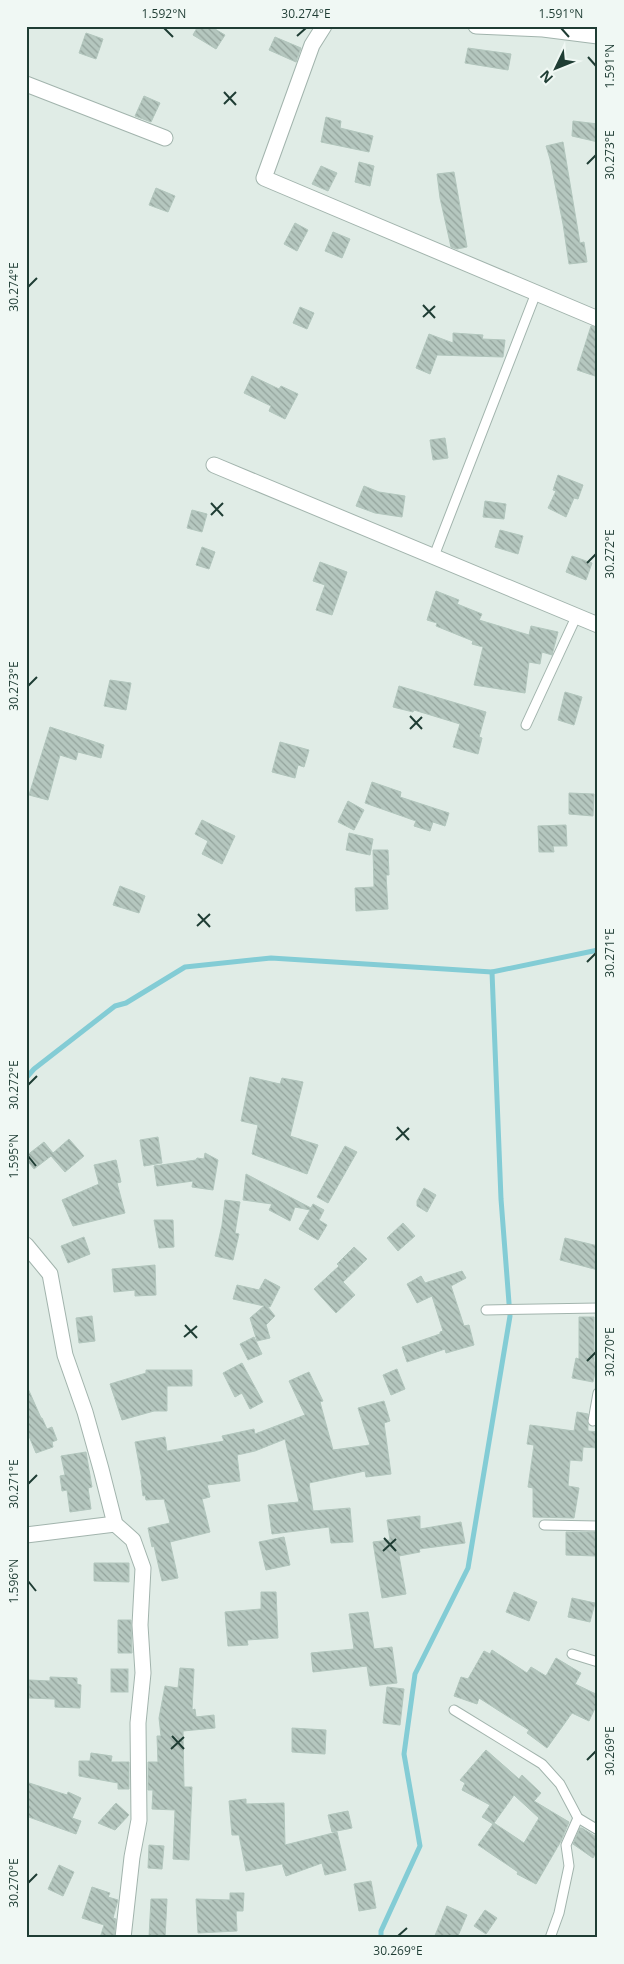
<svg xmlns="http://www.w3.org/2000/svg" width="624" height="1964" font-family="'Open Sans',sans-serif">
<style>
.lines{fill:none;stroke-linecap:round;stroke-linejoin:round}
.stream{stroke:#83ccd5;stroke-width:5}
.building{fill:url(#building-back-hatch);stroke:#b2c6bd;fill-rule:evenodd}
.service-casing{stroke:#a2b4ad;stroke-width:11}
.minor-casing{stroke:#a2b4ad;stroke-width:17}
.tertiary-casing{stroke:#a2b4ad;stroke-width:17}
.service{stroke:#fff;stroke-width:9}
.minor{stroke:#fff;stroke-width:15}
.tertiary{stroke:#fff;stroke-width:15}
.ticks{fill:none;stroke:#1f3d34;stroke-width:2}
.neatline{fill:none;stroke:#1f3d34;stroke-width:2}
.ticks-label{font-size:12px;text-anchor:middle;fill:#1f3d34}
</style>
<defs>
<pattern id="building-back-hatch" width="6" height="6" patternUnits="userSpaceOnUse" patternTransform="scale(1.25)"><rect width="6" height="6" fill="#b5c7bf"/><path d="M-1 5l2 2M0 0l6 6M5-1l2 2" fill="none" stroke="#93a39c"/></pattern>
</defs>
<rect width="100%" height="100%" fill="#e0ece6"/>
<g class="lines">
<g class="stream">
<path d="M26,1078L34,1069L115,1006L126,1003L185,967L271,958L492,972L598,950"/>
<path d="M381,1938V1931L420,1846L404,1754L415,1674L468,1568L510,1316L501,1199L492,972"/>
</g>
</g>
<g class="building">
<path d="M198,26H210L225,35L216,49L193,35Z"/>
<path d="M86,33L103,39L96,59L79,53Z"/>
<path d="M275,37L301,48L296,62L269,50Z"/>
<path d="M468,48L511,54L508,70L465,63Z"/>
<path d="M144,96L160,103L151,122L135,116Z"/>
<path d="M326,117L341,121L340,128L373,136L369,152L321,142Z"/>
<path d="M573,121L598,124V142L572,136Z"/>
<path d="M563,142L580,243L584,242L587,262L569,264L563,224L550,159L546,146Z"/>
<path d="M359,162L374,166L370,186L355,182Z"/>
<path d="M321,166L337,173L328,191L312,184Z"/>
<path d="M454,172L467,247L457,249L451,247L440,198L437,174Z"/>
<path d="M156,188L175,196L168,212L149,205Z"/>
<path d="M295,223L308,230L297,251L284,244Z"/>
<path d="M333,232L350,239L342,258L325,251Z"/>
<path d="M300,307L314,313L307,329L293,323Z"/>
<path d="M591,326L598,328V377L577,370Z"/>
<path d="M453,333L483,335L482,339L505,340L503,357L437,355L430,374L416,368L429,334L453,343Z"/>
<path d="M252,376L279,389L281,386L298,394L285,419L269,411L271,406L244,393Z"/>
<path d="M445,438L448,458L433,460L430,440Z"/>
<path d="M558,475L583,485L578,499L574,498L566,517L548,508L556,491L553,490Z"/>
<path d="M364,486L379,492L405,496L402,517L375,513L356,506Z"/>
<path d="M485,501L506,504L504,519L483,517Z"/>
<path d="M192,510L207,514L202,532L187,528Z"/>
<path d="M500,530L523,536L518,554L495,547Z"/>
<path d="M202,547L215,552L209,569L196,565Z"/>
<path d="M572,556L592,563L586,580L566,572Z"/>
<path d="M320,562L347,572L332,615L316,610L325,585L313,581Z"/>
<path d="M436,591L459,600L457,604L482,614L479,620L529,635L531,626L558,632L552,655L542,652L540,664L529,662L525,693L474,685L483,647L472,644L473,641L436,626L437,623L427,620Z"/>
<path d="M110,680L131,683L126,710L104,706Z"/>
<path d="M399,686L486,712L479,737L482,738L478,754L453,747L460,724L414,710L413,712L393,707Z"/>
<path d="M565,692L582,697L574,725L558,720Z"/>
<path d="M50,727L104,745L101,758L78,752L76,760L60,755L48,800L29,795Z"/>
<path d="M280,742L309,750L304,767L298,765L295,778L272,772Z"/>
<path d="M372,782L401,792L400,797L449,813L445,826L433,822L430,831L414,826L416,821L365,803Z"/>
<path d="M569,793L594,794L593,816L569,814Z"/>
<path d="M348,801L364,810L354,830L338,822Z"/>
<path d="M202,820L235,836L222,864L202,854L208,841L195,834Z"/>
<path d="M566,825L567,846H553L554,852H539L538,826Z"/>
<path d="M349,833L373,839L370,855L346,850Z"/>
<path d="M373,850H388L389,875H386L388,909L356,911L355,888L374,887Z"/>
<path d="M120,886L145,896L139,913L113,905Z"/>
<path d="M250,1077L280,1084L282,1078L303,1082L290,1136L318,1145L307,1174L252,1154L258,1125L241,1121Z"/>
<path d="M158,1137L162,1163L144,1166L140,1140Z"/>
<path d="M69,1139L84,1156L65,1172L51,1156L34,1169L26,1159V1156L44,1142L53,1153Z"/>
<path d="M345,1146L357,1152L328,1203L317,1197Z"/>
<path d="M205,1153L218,1160L213,1190L192,1187L193,1181L157,1186L154,1166L196,1160L197,1158L204,1159Z"/>
<path d="M116,1160L121,1182L117,1183L125,1213L73,1226L62,1200L99,1184L94,1165Z"/>
<path d="M246,1174L311,1208L313,1204L324,1210L319,1220L327,1225L318,1240L299,1229L310,1210L295,1207L290,1221L269,1210L272,1204L243,1200Z"/>
<path d="M424,1188L436,1195L427,1212L417,1206V1201Z"/>
<path d="M225,1200L240,1202L235,1233L239,1234L233,1260L215,1256L222,1225Z"/>
<path d="M154,1220H173L174,1247L159,1248Z"/>
<path d="M403,1223L415,1236L398,1251L387,1238Z"/>
<path d="M84,1237L90,1254L68,1263L61,1246Z"/>
<path d="M565,1238L598,1246V1270L560,1260Z"/>
<path d="M354,1247L367,1259L343,1282L355,1295L336,1313L314,1289L339,1266L337,1264Z"/>
<path d="M155,1265L156,1295L135,1296V1290L114,1292L112,1269Z"/>
<path d="M462,1271L466,1278L451,1286L464,1326L469,1325L474,1345L446,1353L445,1349L407,1362L402,1347L440,1334V1332L443,1331L432,1296L417,1303L407,1284L421,1276L425,1283Z"/>
<path d="M265,1279L280,1287L270,1307L267,1306L275,1316L266,1325L270,1338L257,1341L250,1318L264,1306L233,1299L237,1285L259,1290Z"/>
<path d="M92,1316L95,1341L79,1343L76,1318Z"/>
<path d="M579,1317H594V1362L597,1363L593,1382L572,1378L576,1358L579,1359Z"/>
<path d="M254,1337L262,1354L248,1360L240,1344Z"/>
<path d="M242,1363L263,1402L250,1409L242,1393L235,1397L223,1373Z"/>
<path d="M397,1369L405,1389L391,1395L383,1375Z"/>
<path d="M146,1370H192V1386H167V1411H154L122,1420L110,1384L146,1373Z"/>
<path d="M309,1372L323,1401L320,1402L333,1450L370,1445L358,1408L384,1401L390,1421L384,1423L391,1474L366,1477L365,1471L309,1483L313,1511L350,1508L353,1542L331,1543L329,1527L272,1534L268,1505L299,1502L285,1439L255,1451L237,1455L240,1481L207,1485L210,1497L202,1499L210,1532L170,1542L178,1578L162,1581L154,1546L152,1547L148,1528L170,1523L164,1499L146,1500L145,1495L143,1496L141,1480H142L135,1442L165,1437L167,1451L224,1441L222,1436L254,1429L255,1434L305,1415L289,1381Z"/>
<path d="M26,1384L41,1418H42L47,1429L52,1427L57,1440L52,1442L53,1447L36,1453L26,1429Z"/>
<path d="M577,1412L588,1414V1431L598,1432V1448L583,1447L582,1461L570,1460L568,1486L579,1488L574,1518L533,1517V1488L528,1487L534,1445L527,1444L530,1425L574,1431Z"/>
<path d="M86,1452L92,1487L88,1488L91,1509L70,1512L67,1490L62,1491L60,1476L65,1475L61,1456Z"/>
<path d="M420,1516V1529L461,1522L465,1543L419,1549L420,1552L399,1556L406,1594L382,1598L373,1542L390,1540L387,1520Z"/>
<path d="M566,1532H597L596,1556L566,1555Z"/>
<path d="M284,1537L290,1565L266,1570L259,1542Z"/>
<path d="M94,1563H129V1582L94,1581Z"/>
<path d="M261,1592H276L278,1638L247,1640L248,1645L228,1646L225,1612L261,1609Z"/>
<path d="M514,1592L537,1602L529,1621L506,1612Z"/>
<path d="M572,1598L595,1603L590,1622L568,1617Z"/>
<path d="M368,1612L374,1649L392,1647L397,1683L370,1686L367,1666L313,1672L311,1653L354,1649L349,1614Z"/>
<path d="M118,1620H131L132,1653H118Z"/>
<path d="M492,1650L527,1673L531,1667L546,1676L556,1658L581,1673L575,1684L598,1695L594,1703L597,1704L589,1721L572,1713L547,1748L527,1733L529,1730L479,1698L477,1704L454,1696L461,1677L468,1679L484,1651L490,1654Z"/>
<path d="M180,1668L194,1669L192,1710L195,1709L196,1717L214,1715L215,1728L183,1731L184,1787H192L189,1860L173,1859L175,1810L152,1809L153,1790H148V1762H158L157,1736H161L159,1718L165,1686L178,1688Z"/>
<rect x="111" y="1669" width="17" height="23"/>
<path d="M50,1677L77,1678V1684L81,1685L80,1708L55,1707V1699L29,1698V1680L50,1681Z"/>
<path d="M387,1687L404,1689L400,1725L383,1723Z"/>
<path d="M292,1728L326,1730L325,1754L292,1752Z"/>
<path d="M486,1750L519,1779L522,1775L541,1793L534,1801L569,1822L561,1841L536,1884L517,1874L518,1872L478,1845L493,1824L482,1817L490,1805L462,1790L465,1783L460,1780ZM514,1795L539,1818L524,1843L494,1823Z"/>
<path d="M91,1753L112,1756L111,1762H129V1789H118V1783L79,1776V1761H90Z"/>
<path d="M26,1782L67,1795L68,1792L81,1798L72,1818L81,1821L76,1834L26,1816Z"/>
<path d="M246,1799V1804L284,1803L285,1845L337,1832L346,1870L325,1875L322,1863L286,1876L282,1864L246,1871L239,1835H232L229,1801Z"/>
<path d="M116,1803L129,1815L115,1830L98,1823Z"/>
<path d="M348,1811L352,1828L332,1832L328,1815Z"/>
<path d="M580,1828H582L598,1838V1850L593,1858L573,1844Z"/>
<path d="M149,1845L164,1846L162,1869L148,1868Z"/>
<path d="M59,1865L74,1872L63,1896L48,1889Z"/>
<path d="M371,1881L376,1908L359,1911L354,1884Z"/>
<path d="M92,1887L110,1893L108,1897L118,1900L113,1918L116,1919L114,1938H100L104,1925L82,1918Z"/>
<path d="M230,1893H244L243,1911H236L237,1931L198,1933L196,1899L230,1900Z"/>
<path d="M151,1899H167L165,1938L149,1937Z"/>
<path d="M447,1906L467,1915L457,1938H434Z"/>
<path d="M485,1910L497,1918L486,1934L474,1926Z"/>
</g>
<g class="lines">
<g class="service-casing">
<g id="service">
<path d="M434,556L536,293"/>
<path d="M526,725L577,615"/>
<path d="M486,1310L598,1308"/>
<path d="M593,1421L598,1393"/>
<path d="M544,1525L598,1526"/>
<path d="M572,1654L598,1662"/>
<path d="M454,1710L542,1764L560,1784L578,1818L598,1830"/>
<path d="M550,1938L559,1913L569,1866L566,1845L578,1818"/>
</g>
</g>
<g class="minor-casing">
<g id="minor">
<path d="M324,26L312,45L264,178L598,319"/>
<path d="M26,84L165,138"/>
<path d="M214,465L598,625"/>
<path d="M26,1245L50,1274L65,1355L85,1412L101,1469L115,1524L133,1540L143,1568L140,1625L143,1673L138,1723L139,1820L132,1857L123,1938"/>
<path d="M26,1535L115,1524"/>
</g>
</g>
<g class="tertiary-casing">
<path id="tertiary" d="M476,26L543,29L598,36"/>
</g>
<use href="#service" class="service"/>
<use href="#minor" class="minor"/>
<use href="#tertiary" class="tertiary"/>
</g>
<path class="ticks" d="M164,28L173,37M561,28L569,37M297,36L306,28M588,57L596,66M224,92L236,105M224,104L236,92M587,164L596,155M28,287L37,278M423,305L435,318M423,317L435,306M211,503L223,516M211,515L223,503M587,563L596,554M28,686L37,677M410,716L422,729M410,729L422,717M198,914L210,927M197,926L210,914M587,962L596,953M28,1085L37,1076M397,1127L409,1140M396,1140L409,1128M28,1156L36,1166M185,1325L197,1338M184,1337L197,1326M587,1361L596,1352M28,1484L37,1475M384,1538L396,1551M383,1551L396,1539M28,1581L36,1591M172,1736L184,1749M171,1749L184,1737M587,1760L596,1751M28,1883L37,1874M398,1936L407,1928"/>
<rect width="624" height="1964" fill="none" stroke="#f0f8f4" stroke-width="55"/>
<g transform="translate(556 68) rotate(227)" stroke="#f0f8f4" stroke-width="4" paint-order="stroke">
<path d="M0-4L9 19L0 12L-9 19Z" fill="#1f3d34"/>
<text y="-8" font-size="14" font-weight="bold" text-anchor="middle" fill="#1f3d34">N</text>
</g>
<rect x="28" y="28" width="568" height="1908" class="neatline"/>
<g class="ticks-label">
<text x="164" y="18">1.592°N</text>
<text x="306" y="18">30.274°E</text>
<text x="561" y="18">1.591°N</text>
<text transform="translate(610 66) rotate(-90)" y="4">1.591°N</text>
<text transform="translate(610 155) rotate(-90)" y="4">30.273°E</text>
<text transform="translate(14 287) rotate(-90)" y="4">30.274°E</text>
<text transform="translate(610 554) rotate(-90)" y="4">30.272°E</text>
<text transform="translate(14 686) rotate(-90)" y="4">30.273°E</text>
<text transform="translate(610 953) rotate(-90)" y="4">30.271°E</text>
<text transform="translate(14 1085) rotate(-90)" y="4">30.272°E</text>
<text transform="translate(14 1156) rotate(-90)" y="4">1.595°N</text>
<text transform="translate(610 1352) rotate(-90)" y="4">30.270°E</text>
<text transform="translate(14 1484) rotate(-90)" y="4">30.271°E</text>
<text transform="translate(14 1581) rotate(-90)" y="4">1.596°N</text>
<text transform="translate(610 1751) rotate(-90)" y="4">30.269°E</text>
<text transform="translate(14 1883) rotate(-90)" y="4">30.270°E</text>
<text x="398" y="1955">30.269°E</text>
</g>
</svg>
